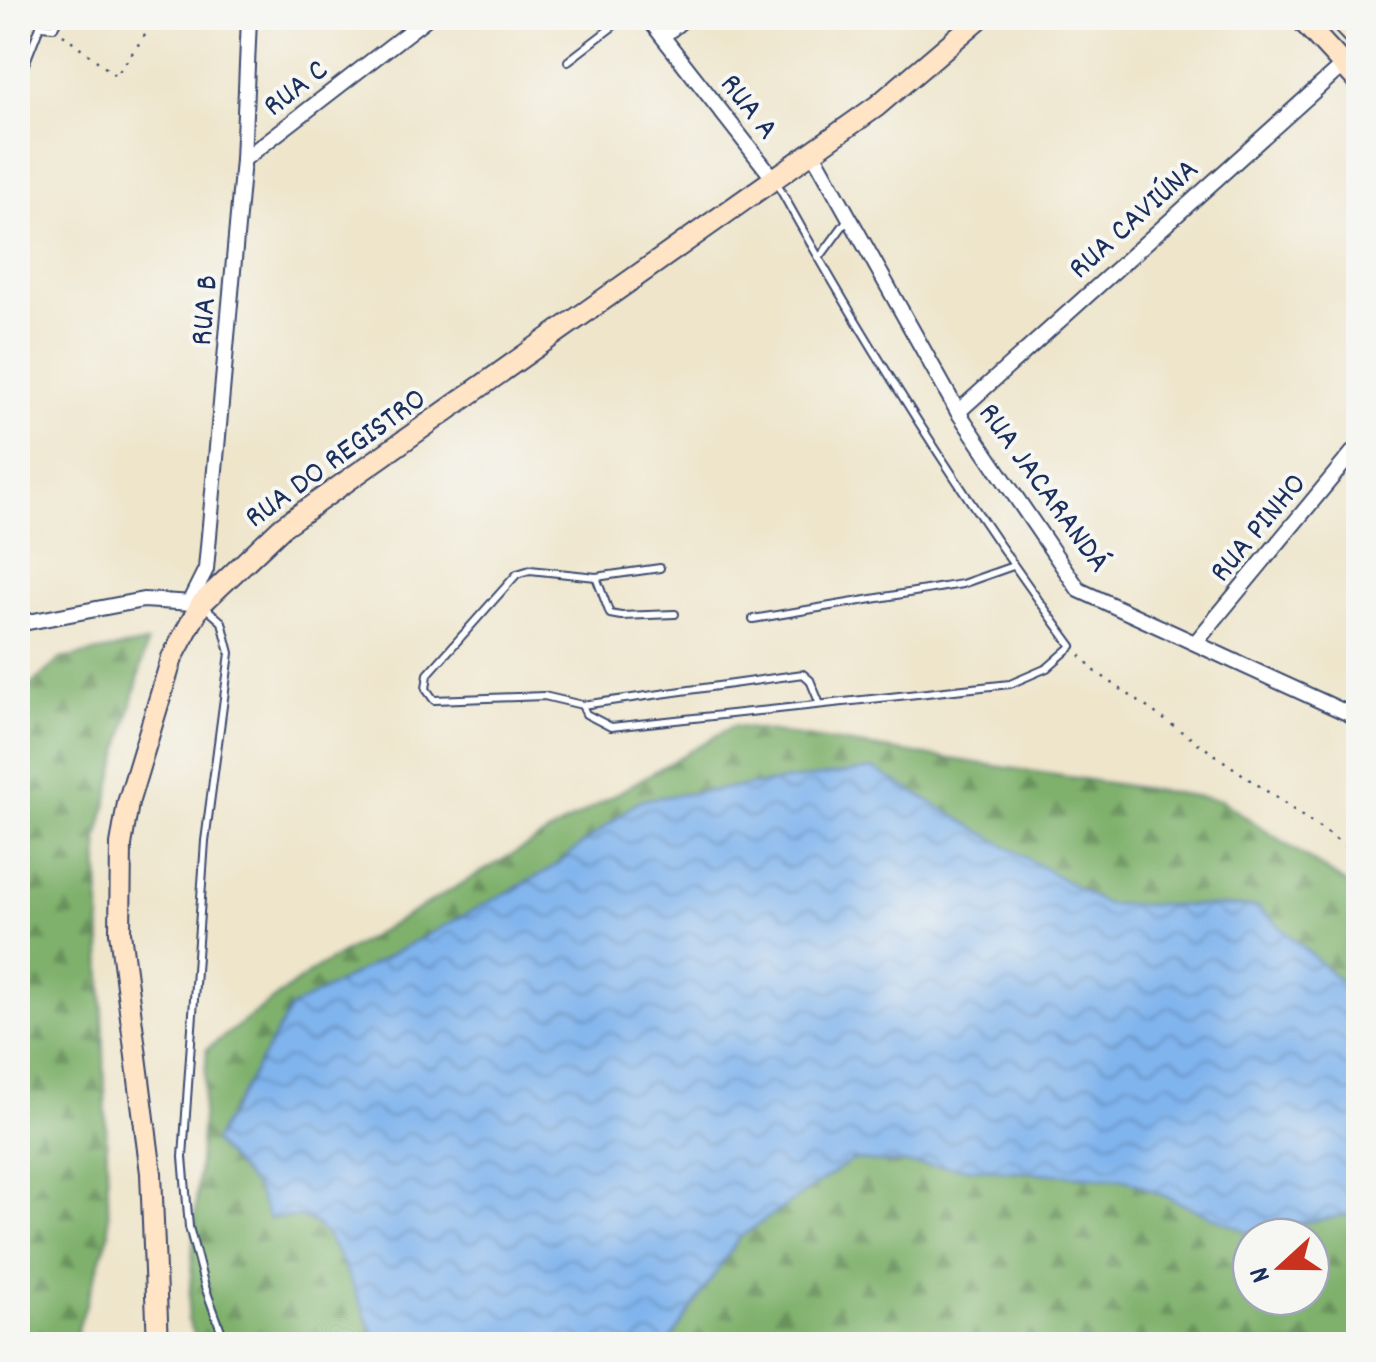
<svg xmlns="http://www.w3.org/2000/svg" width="1376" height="1362" font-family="Dekko,sans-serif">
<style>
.forest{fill:url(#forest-firs);stroke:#4d7065;stroke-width:2.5;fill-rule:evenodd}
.water{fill:url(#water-waves);stroke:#4e72a6;stroke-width:2.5}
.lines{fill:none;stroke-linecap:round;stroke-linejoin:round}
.lane-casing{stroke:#3b4a6e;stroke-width:10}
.street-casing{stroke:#3b4a6e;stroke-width:18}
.secondary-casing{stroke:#3b4a6e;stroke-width:24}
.path{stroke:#3b4a6e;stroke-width:2.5;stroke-dasharray:2.5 8;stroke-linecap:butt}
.lane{stroke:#fff;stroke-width:6}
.street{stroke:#fff;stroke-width:14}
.secondary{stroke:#ffe4c6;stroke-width:20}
.labels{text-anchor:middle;stroke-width:8;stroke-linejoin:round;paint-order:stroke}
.street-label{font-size:32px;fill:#1b2f5e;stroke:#f6f6f2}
</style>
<defs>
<pattern id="forest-firs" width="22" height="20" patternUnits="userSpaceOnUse" patternTransform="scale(2.5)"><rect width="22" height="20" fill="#7fb16c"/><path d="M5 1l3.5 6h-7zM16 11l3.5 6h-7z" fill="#67905c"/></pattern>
<pattern id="water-waves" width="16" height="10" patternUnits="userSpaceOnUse" patternTransform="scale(2.5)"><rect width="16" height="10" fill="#80b4ed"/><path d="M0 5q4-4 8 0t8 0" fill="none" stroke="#6893c3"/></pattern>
</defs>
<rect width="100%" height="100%" fill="#f6f6f2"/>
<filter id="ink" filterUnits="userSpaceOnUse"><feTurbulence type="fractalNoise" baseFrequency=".01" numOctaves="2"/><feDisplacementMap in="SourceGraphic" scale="20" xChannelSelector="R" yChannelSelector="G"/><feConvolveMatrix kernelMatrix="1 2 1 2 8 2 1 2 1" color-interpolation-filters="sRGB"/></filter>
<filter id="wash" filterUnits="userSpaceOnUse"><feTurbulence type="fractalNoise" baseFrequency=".0048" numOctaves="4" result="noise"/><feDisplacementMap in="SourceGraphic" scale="40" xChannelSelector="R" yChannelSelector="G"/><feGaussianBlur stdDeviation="2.25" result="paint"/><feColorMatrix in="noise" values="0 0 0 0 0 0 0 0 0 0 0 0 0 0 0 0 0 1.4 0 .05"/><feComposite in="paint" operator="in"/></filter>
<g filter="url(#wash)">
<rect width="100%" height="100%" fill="#eee5cb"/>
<g class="forest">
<path d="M147,643L98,839L109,1234L73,1344H18V696L61,659Z"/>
<path d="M733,726L1220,800L1358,892V1344H199L188,1320L207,1049L312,971ZM1251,1237H1311V1297H1251Z"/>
</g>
<path class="water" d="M874,769L1105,904L1258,907L1358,997V1213L1248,1232L1125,1179L852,1160L739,1238L668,1344H378C364,1315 339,1242 315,1224C301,1214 285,1217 269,1219L256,1189L213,1142L291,1008L549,870L640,800Z"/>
</g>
<g filter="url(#ink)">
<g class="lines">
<g class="lane-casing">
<g id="lane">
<path d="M40,26L54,27L59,18"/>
<path d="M568,61L624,18"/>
<path d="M18,82L40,26L39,18"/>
<path d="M820,257L848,219"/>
<path d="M660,568L596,577L530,570L517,574L428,674L426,689L434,700L544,696L582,705L803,674L810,680L819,702"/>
<path d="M596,577L610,614L621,616L675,614"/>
<path d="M18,585L23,622"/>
<path d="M206,608L222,622L230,653L205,841L183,1157L189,1227L205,1287L226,1344"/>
<path d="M753,619L962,584L1013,566"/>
<path d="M582,705L586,714L611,727L1010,684L1047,668L1072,646C963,499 866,344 777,184"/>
</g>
</g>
<g class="street-casing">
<g id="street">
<path d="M648,18L774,179"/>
<path d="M663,36L685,18"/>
<path d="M812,151L958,412L1079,590L1358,718"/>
<path d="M243,160L427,18"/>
<path d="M958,412L1343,65"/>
<path d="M189,603L206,569L243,160L249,18"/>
<path d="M18,624L143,600L194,603"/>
<path d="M1196,642L1358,446"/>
</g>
</g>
<g class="secondary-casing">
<g id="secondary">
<path d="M1300,18L1358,81"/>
<path d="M1337,18L1358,40"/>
<path d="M158,1344L151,1173L120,932L121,845L128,803L172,658L201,604L282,527L877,106L980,18"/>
</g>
</g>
<g class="path">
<path d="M63,34L116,76L157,18"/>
<path d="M1080,655L1095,671L1358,855"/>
</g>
<use href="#lane" class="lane"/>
<use href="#street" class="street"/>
<use href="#secondary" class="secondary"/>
</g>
</g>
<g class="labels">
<g class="street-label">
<text transform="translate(294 86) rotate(-38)" y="11">RUA C</text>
<text transform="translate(751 105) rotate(52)" y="11">RUA A</text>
<text transform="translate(1132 217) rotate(-42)" y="11">RUA CAVIÚNA</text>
<text transform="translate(202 310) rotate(-85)" y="11">RUA B</text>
<text transform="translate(334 456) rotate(-36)" y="11">RUA DO REGISTRO</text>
<text transform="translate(1046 486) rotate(54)" y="11">RUA JACARANDÁ</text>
<text transform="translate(1256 526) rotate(-50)" y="11">RUA PINHO</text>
</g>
</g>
<rect width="1376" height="1362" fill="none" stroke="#f6f6f2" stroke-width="60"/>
<g transform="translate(1281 1267) rotate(249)"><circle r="48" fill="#f6f6f2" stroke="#9ea6b7" stroke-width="2.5"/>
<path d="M0-8L18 38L0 25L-18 38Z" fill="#c8321e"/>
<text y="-15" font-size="28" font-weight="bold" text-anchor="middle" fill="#1b2f5e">N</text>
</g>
</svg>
